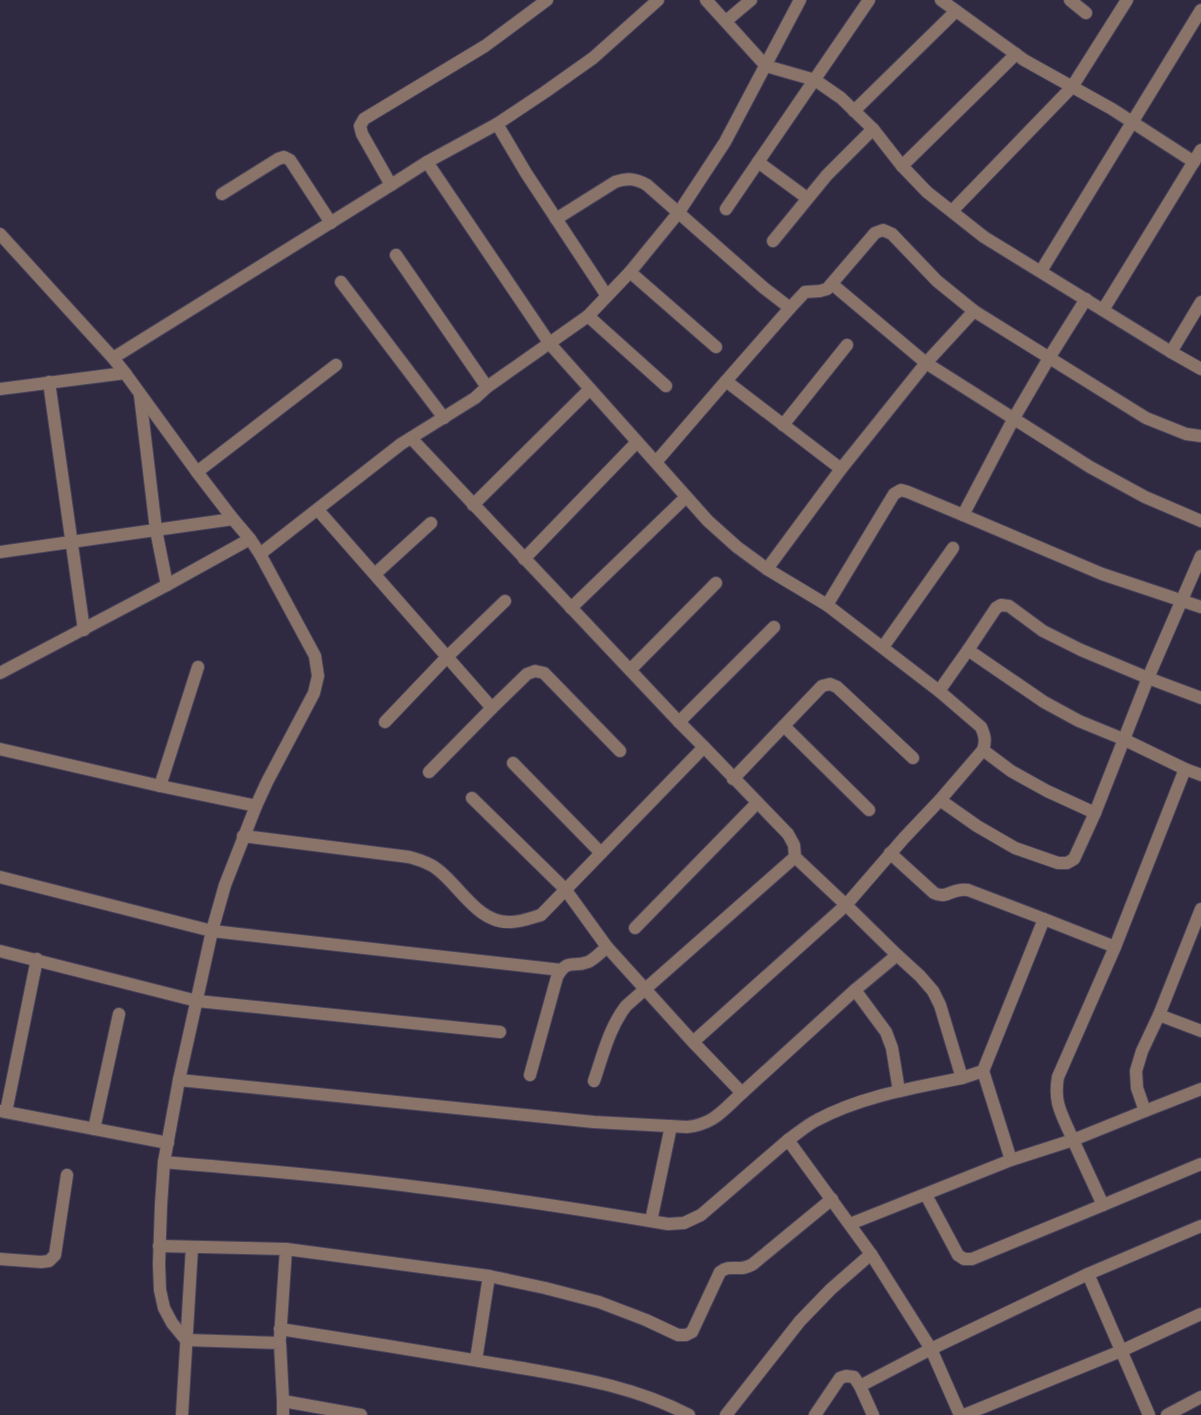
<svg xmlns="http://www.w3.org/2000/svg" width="1201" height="1415" font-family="Jost,sans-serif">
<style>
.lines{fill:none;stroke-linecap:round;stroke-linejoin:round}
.minor-casing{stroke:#4b455c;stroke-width:14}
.minor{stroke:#8a746a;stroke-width:12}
</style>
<rect width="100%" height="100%" fill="#302942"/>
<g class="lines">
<g class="minor-casing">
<g id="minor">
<path d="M706,0L766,66L815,80L841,98L873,129L902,166L927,192L984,237L1171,352L1201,369"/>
<path d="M941,0L1024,60L1112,109L1194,162"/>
<path d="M1070,0L1086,13"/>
<path d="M726,21L751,0"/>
<path d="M854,111L956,11"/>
<path d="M497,124L526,173L607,296"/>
<path d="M427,162L550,344L708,521L737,547L767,569L827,605L939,691L981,727C985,736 986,741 983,750L1011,771L1047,791L1095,813"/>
<path d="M758,162L807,198"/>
<path d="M902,166L1016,54"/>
<path d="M391,185L427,162L497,124L545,92L593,58L658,0"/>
<path d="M222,194L278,159L284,157L290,160L331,223"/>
<path d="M726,209L869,0"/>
<path d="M952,211L1072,87L1127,0"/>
<path d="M556,219L615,182C628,178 635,178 647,185L764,288L790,308L726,381L841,469L926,363L974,311L1146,418L1186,434L1201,436"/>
<path d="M0,234L113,358L125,373L197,472L233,519L250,539L260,554L315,656L318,676L314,693L267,782L256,806L225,885L212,931L179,1080L164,1162L161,1205L159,1264L160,1290L164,1308L172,1323L186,1340L280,1343L283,1401L361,1415"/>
<path d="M773,241L827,175L873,129"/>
<path d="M396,255L487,387"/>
<path d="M1041,271L1201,10"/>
<path d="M630,272L716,347"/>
<path d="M341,282L444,418"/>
<path d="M832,284L926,363L1090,467L1145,497L1201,521"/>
<path d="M1086,299L1049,358L1014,418L963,515L1102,574L1201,607"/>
<path d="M790,308L805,292L820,291L827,289L875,233L883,230L892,234L937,281L974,311"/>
<path d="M1103,310L1201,150"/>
<path d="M588,316L666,386"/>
<path d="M1171,352L1201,302"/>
<path d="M113,358L391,185L362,134L360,126L364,119L485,46L547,0"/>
<path d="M49,382L84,630"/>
<path d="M0,389L125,373"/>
<path d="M140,395L156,530L167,585"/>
<path d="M783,425L847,345"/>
<path d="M656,462L726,381"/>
<path d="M197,472L336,365"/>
<path d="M473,505L590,389"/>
<path d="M318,510L492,708L527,674L535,671L544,673L620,751"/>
<path d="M0,552L233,519"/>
<path d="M260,554L401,444L475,398L487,387L588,316L630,272L679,212L725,142L800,0"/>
<path d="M524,559L637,442"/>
<path d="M767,569L841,469"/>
<path d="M375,574L431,523"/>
<path d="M827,605L894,494L901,490L908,492L963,515"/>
<path d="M571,608L686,497"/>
<path d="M883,647L953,548"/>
<path d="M968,650L996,608L1001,605L1009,606L1043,631L1081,650L1148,678L1201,698"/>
<path d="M630,670L716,583"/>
<path d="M0,673L167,585L250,539"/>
<path d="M939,691L968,650L1044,702L1079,721L1123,739L1185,769L1115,947L1044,919L983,1071L962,1078"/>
<path d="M385,722L447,657L505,601"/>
<path d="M679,722L774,627"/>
<path d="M784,726L869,810"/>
<path d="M704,747L788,834L794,845L795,857L846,905L904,838L940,800L977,826L1015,848L1058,863H1067L1074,859L1095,813L1148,678L1201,556"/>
<path d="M0,749L160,786L256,806"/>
<path d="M513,763L601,853"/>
<path d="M1185,769L1201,775"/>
<path d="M429,772L492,708"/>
<path d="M733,779L822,686L830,684L837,687L913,758"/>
<path d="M160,786L198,667"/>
<path d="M472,798L565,889L607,947L693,1042L742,1093L855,990L897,955L846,905L693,1042"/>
<path d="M940,800L983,750"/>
<path d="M243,836L409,857C419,860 428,862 437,869C460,886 478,924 511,922C521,922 531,918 541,915L704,747L679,722L411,438"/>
<path d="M890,853L934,893C948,900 951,887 968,890L1044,919"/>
<path d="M0,877L212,931L561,970"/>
<path d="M1201,909L1159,1015L1142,1051L1136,1071L1137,1088L1145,1111L1073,1140L1103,1205L1201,1164"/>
<path d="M635,928L757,803"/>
<path d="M0,951L197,1001L500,1032"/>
<path d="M855,990L886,1032L892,1048L899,1091"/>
<path d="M1159,1015L1201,1031"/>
<path d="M983,1071L1011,1160"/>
<path d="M530,1075L557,977C567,958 573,968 588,962C595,959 601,952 607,947"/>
<path d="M179,1080L594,1122L687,1127C714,1124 722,1111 742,1093"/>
<path d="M594,1081C603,1055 609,1028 626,1006L795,857"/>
<path d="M0,1111L168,1143"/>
<path d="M1145,1111L1201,1089"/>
<path d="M6,1112L37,959"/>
<path d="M94,1129L119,1014"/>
<path d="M788,1140C798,1133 807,1125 817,1120C862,1096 913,1088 962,1078L940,1005L933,991L920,976L897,955"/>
<path d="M164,1162C248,1169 333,1176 417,1187C501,1197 585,1210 668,1224L684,1223L701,1215L788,1140L871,1254L931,1349L960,1415"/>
<path d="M926,1195L958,1255L964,1259H972L1103,1205"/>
<path d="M651,1221L671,1126"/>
<path d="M850,1224L1011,1160L1073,1140C1063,1116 1053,1104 1058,1077L1115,947"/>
<path d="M159,1246L286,1249L280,1338"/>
<path d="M286,1249L489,1276L545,1288L599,1302L646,1320L678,1335H686L692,1332L720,1272C732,1263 739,1273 753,1264L832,1199"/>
<path d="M0,1259L41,1262L49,1261L55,1255L67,1175"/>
<path d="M1088,1274L1149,1415"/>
<path d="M280,1329C357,1341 433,1353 510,1366C572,1377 632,1385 689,1415"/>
<path d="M476,1360L489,1276"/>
<path d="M860,1386L931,1349L1088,1274L1201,1226"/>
<path d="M283,1401V1415"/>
<path d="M182,1415L192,1247"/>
<path d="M726,1415L800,1321L831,1289L871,1254"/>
<path d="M815,1415L840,1378L846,1376L854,1377L860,1386L873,1415"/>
<path d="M964,1415L1121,1351L1201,1314"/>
<path d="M1167,1415L1201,1397"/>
</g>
</g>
<use href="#minor" class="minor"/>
</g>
</svg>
